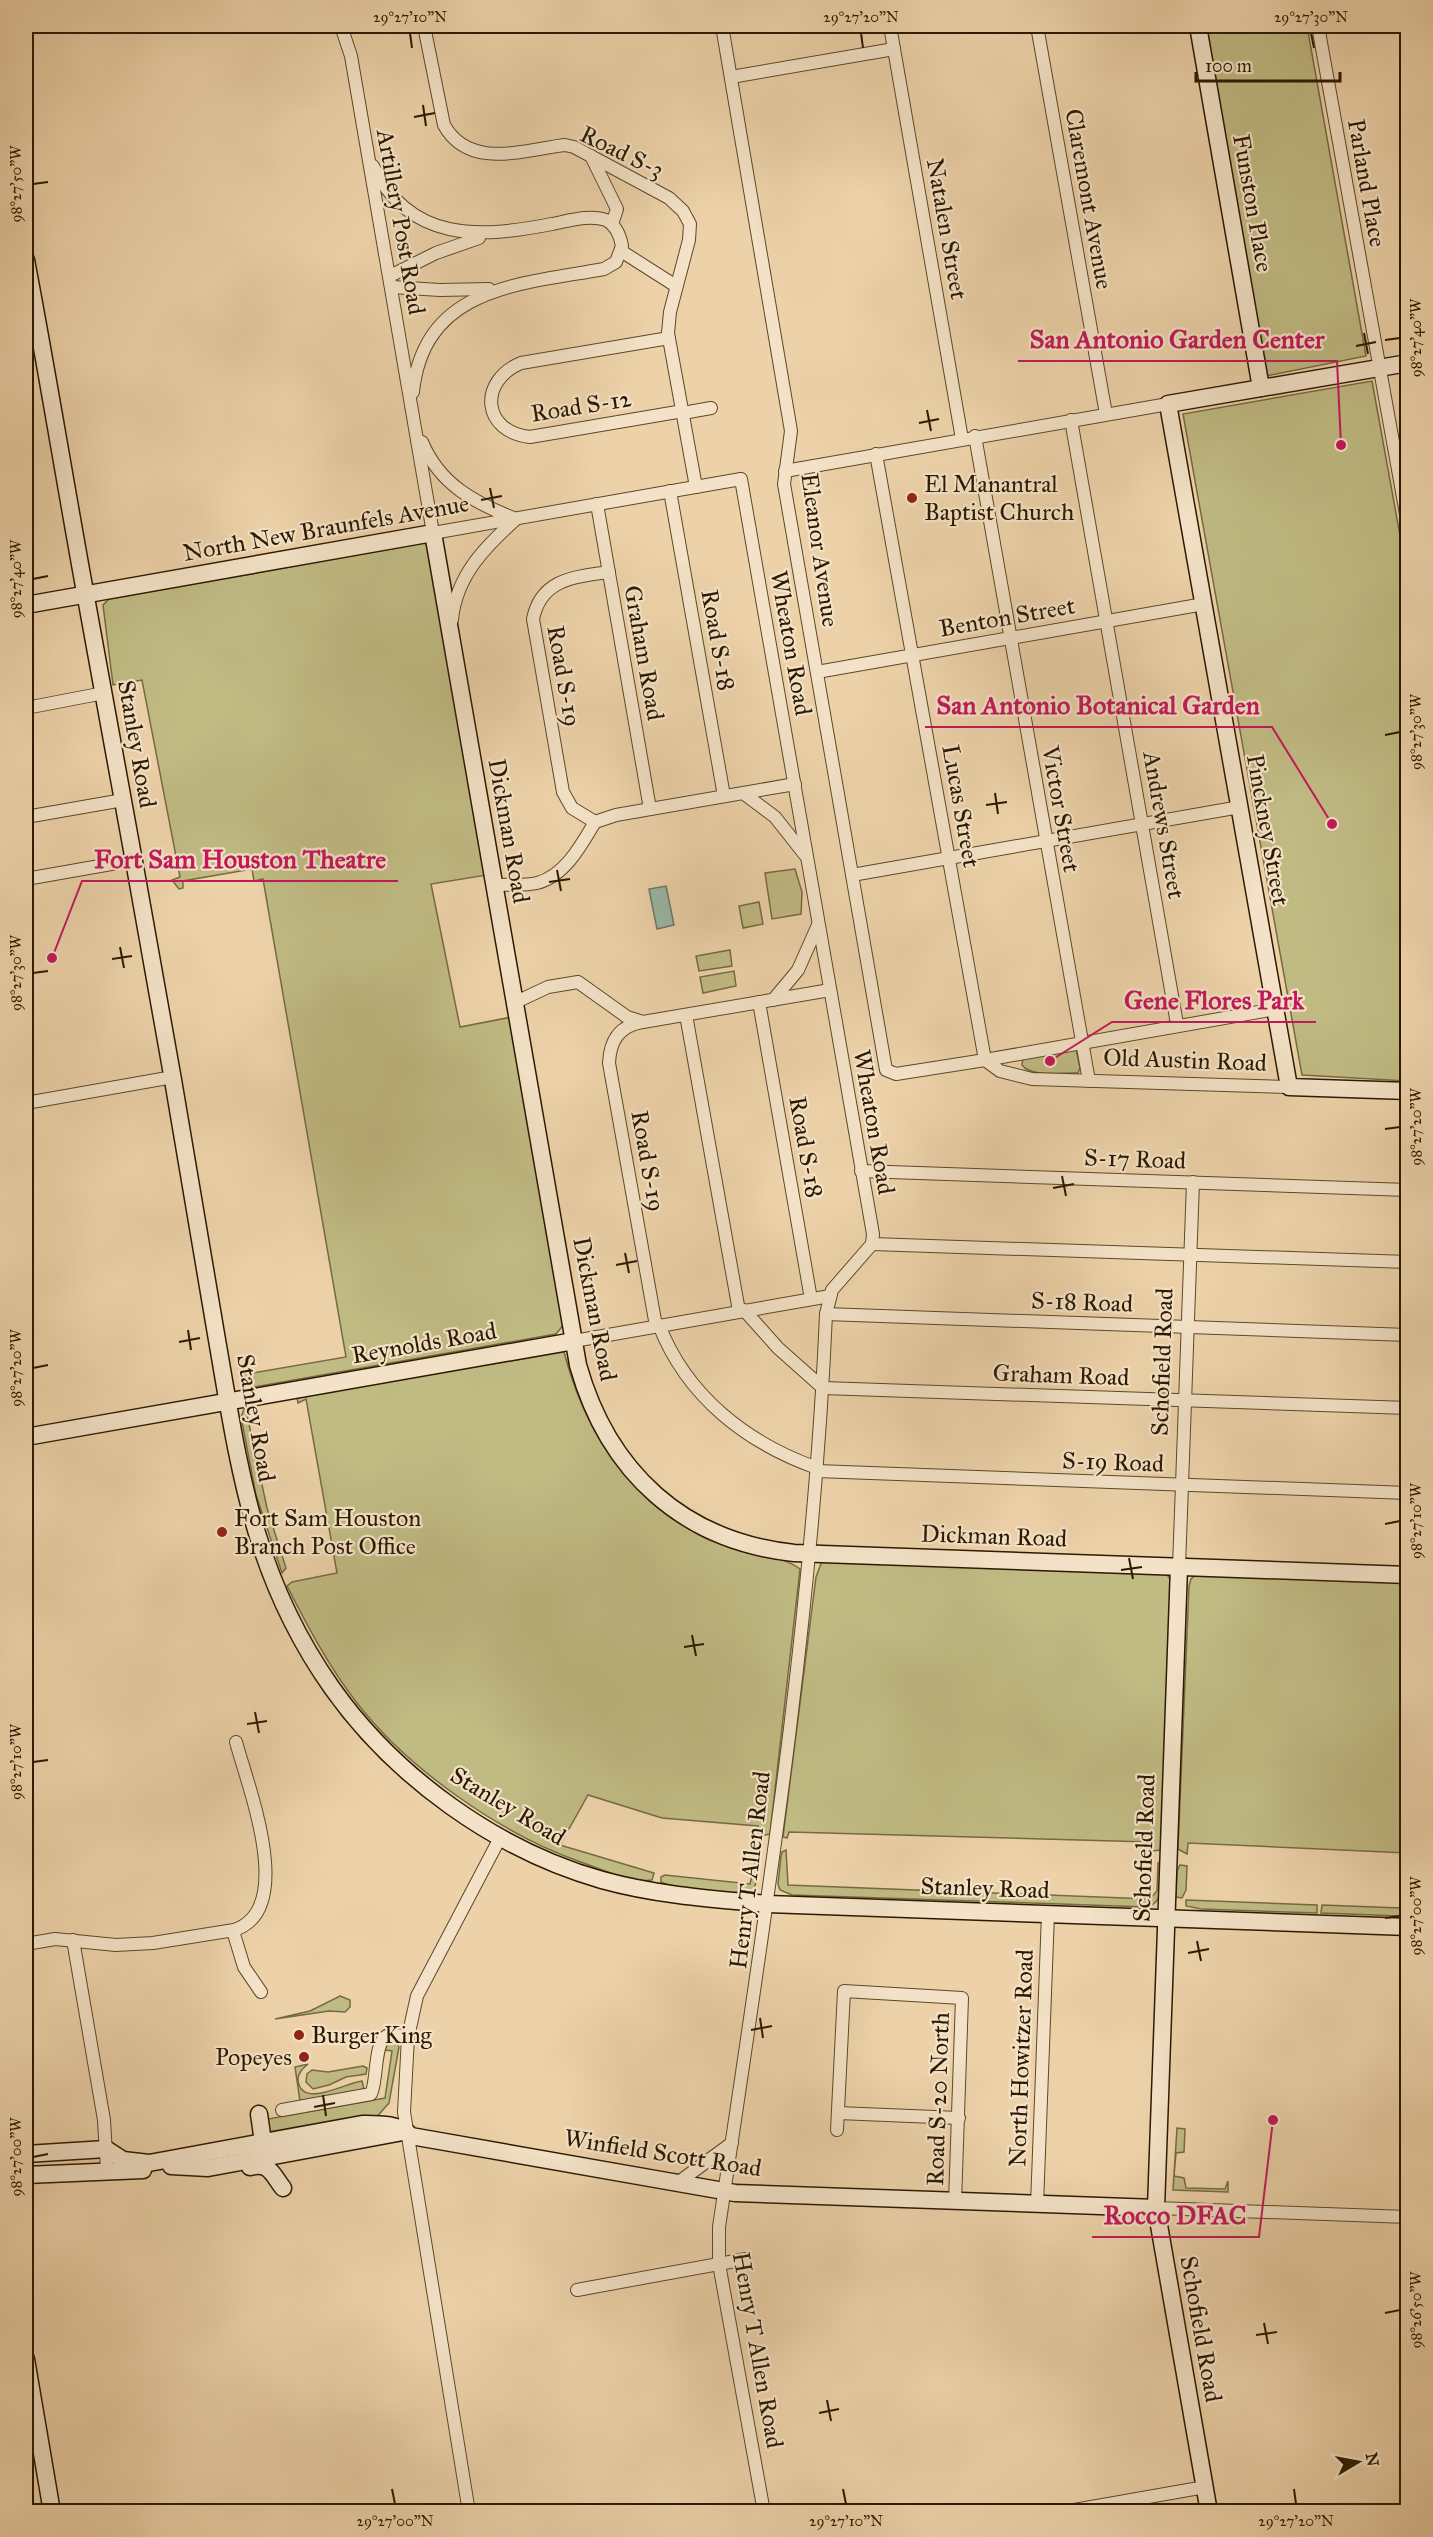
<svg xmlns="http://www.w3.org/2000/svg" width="1433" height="2537" font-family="'IM FELL Great Primer',serif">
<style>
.green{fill:#c0ba83;stroke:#766a42;stroke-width:1.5}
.water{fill:#99b8a8;stroke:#6d7865;stroke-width:1.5}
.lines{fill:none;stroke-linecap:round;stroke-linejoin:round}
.street-casing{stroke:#5c472a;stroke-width:14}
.secondary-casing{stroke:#2c1900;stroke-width:19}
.street{stroke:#f3e2c7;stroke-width:12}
.secondary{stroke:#f3e2c7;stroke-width:16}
.ticks{fill:none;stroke:#2c1900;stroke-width:2}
.poi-dot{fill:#8f2418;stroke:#f3e2c7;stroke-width:2}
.labels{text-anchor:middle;stroke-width:4.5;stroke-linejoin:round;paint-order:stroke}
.street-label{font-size:24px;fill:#2c1900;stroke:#f3e2c7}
.poi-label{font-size:24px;fill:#2c1900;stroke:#f3e2c7;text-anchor:start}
.leader{fill:none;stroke:#c2185b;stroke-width:2}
.callout-dot{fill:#c2185b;stroke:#f3e2c7;stroke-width:2}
.callout-label{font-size:26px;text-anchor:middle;font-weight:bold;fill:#c2185b;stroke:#f3e2c7;stroke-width:4.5;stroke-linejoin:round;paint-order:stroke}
.neatline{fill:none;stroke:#2c1900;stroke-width:2}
.ticks-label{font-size:15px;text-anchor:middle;fill:#2c1900}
</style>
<rect width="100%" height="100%" fill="#edd2a9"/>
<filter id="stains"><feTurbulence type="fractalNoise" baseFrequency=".00333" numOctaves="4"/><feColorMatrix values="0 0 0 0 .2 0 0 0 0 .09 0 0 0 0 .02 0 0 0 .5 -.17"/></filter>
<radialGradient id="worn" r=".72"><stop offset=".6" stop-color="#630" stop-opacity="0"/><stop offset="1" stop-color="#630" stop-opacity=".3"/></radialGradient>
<g class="green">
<path d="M1206,26H1307L1366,356L1266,376Z"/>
<path d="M1372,381L1407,574V1081L1302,1075L1183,414Z"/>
<path d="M424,543L427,545L487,875L431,884L460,1027L512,1017L565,1323L556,1334L243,1389L241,1375L346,1357L263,879L254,881L252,869L183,881V888L179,889L172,880L180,877L142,680L113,685L103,605L109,599Z"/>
<path d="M795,869L802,892L801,914L772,919L765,873Z"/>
<path d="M759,902L763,924L743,928L739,906Z"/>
<path d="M730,950L732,966L699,971L696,956Z"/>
<path d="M734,971L736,986L703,993L700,977Z"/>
<path d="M1076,1049L1080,1068L1078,1073C1063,1072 1031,1078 1022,1065L1023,1058Z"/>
<path d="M1404,1120H1407V1185H1402Z"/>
<path d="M564,1352C583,1424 618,1485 682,1524C691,1530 700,1537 710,1540C733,1549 785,1556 800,1569L770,1834L759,1836L758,1826L662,1818L588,1795L560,1845L654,1873L652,1880C630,1883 599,1868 578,1861C500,1833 408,1769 357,1703C329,1667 308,1627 287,1586L292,1582L337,1573L306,1399L298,1403L297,1397Z"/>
<path d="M256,1404L247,1415L267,1508L286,1568L282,1573L256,1495L241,1417L245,1407Z"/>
<path d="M822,1561L1166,1573L1172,1582L1161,1850L1152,1851L1150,1842L789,1832L787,1838L783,1837L816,1577Z"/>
<path d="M1198,1573L1407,1579V1853L1188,1843L1187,1854L1178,1849L1189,1586L1191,1579Z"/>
<path d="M758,1848L760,1858L754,1892C736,1896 676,1890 661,1882V1877L665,1875L750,1884Z"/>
<path d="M786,1850L788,1885L1150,1899L1157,1891L1158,1863L1160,1862C1160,1879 1166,1901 1148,1907L792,1895L780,1890L778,1884L781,1856L782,1852Z"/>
<path d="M1180,1865L1187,1866L1186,1890L1182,1898L1176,1897L1177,1871Z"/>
<path d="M1186,1900L1317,1905V1913L1201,1909L1186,1906Z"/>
<path d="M1322,1905L1401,1908L1400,1916L1321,1913Z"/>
<path d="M340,1996L350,2000V2007L345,2012L329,2011L275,2019L310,2011Z"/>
<path d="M387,2042L397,2043L399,2047L389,2103L375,2119L271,2137L268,2119L385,2098L392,2051L385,2050Z"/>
<path d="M308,2064C302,2069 298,2073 298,2080C301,2110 347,2082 362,2081L364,2089L300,2101L295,2067Z"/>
<path d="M363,2066L367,2068L366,2074L346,2077L329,2085L313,2089L306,2082L307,2074L312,2070L328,2072Z"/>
<path d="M1177,2128L1185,2129L1184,2152L1176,2153L1174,2176L1184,2178L1186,2188L1225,2189L1228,2181V2192L1173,2190Z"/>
</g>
<path class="water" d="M666,886L674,925L657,929L649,889Z"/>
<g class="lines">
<g class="street-casing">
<g id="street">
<path d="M341,26L351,56L433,533L741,479L873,1234L872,1244"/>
<path d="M424,26L444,125C469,170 523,150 565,145L574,147L669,198L683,211L690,224L689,240L670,312L668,333L696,487"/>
<path d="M722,26L791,431L784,484L886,1070L896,1074L985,1060L1000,1071L1032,1079L1289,1087"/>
<path d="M890,26L962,439"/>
<path d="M1037,26L1106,414"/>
<path d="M1318,26L1408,525"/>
<path d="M731,77L894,49"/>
<path d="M591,156L617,209L612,224"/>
<path d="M373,166C410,243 481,238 552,224C568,221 590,214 606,220C616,225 620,235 622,246L616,262L604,269C522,284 424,286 413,392"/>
<path d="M621,251L676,286"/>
<path d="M390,276L436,253L479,238"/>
<path d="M392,287L440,290L489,289"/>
<path d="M669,338L521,363C478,381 482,432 530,437L683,411"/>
<path d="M683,413L711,408"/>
<path d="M1071,420L1177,1024"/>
<path d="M975,436L1089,1081"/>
<path d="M422,442C440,485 475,503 516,519C485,547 456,576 452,620"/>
<path d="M876,454L985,1060L1276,1009"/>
<path d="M785,471L1168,404"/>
<path d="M670,491L724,796"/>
<path d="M597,504L650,809"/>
<path d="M817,672L1204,604"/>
<path d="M26,708L104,693"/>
<path d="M743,793L775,817L805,855"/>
<path d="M26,817L123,800"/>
<path d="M595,822L572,808L563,792L533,619C541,579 574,577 609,572"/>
<path d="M852,875L1240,807"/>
<path d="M26,879L134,860"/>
<path d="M494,885C508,884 524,886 537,883C565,876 582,844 595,822L616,815L795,784"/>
<path d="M773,1000L798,970L818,925"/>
<path d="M516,1002L548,987L578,982L627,1017L643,1022L830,990"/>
<path d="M759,1002L811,1299"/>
<path d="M686,1015L739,1311"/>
<path d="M642,1022C619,1026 610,1041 609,1063L656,1326"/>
<path d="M26,1103L173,1077"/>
<path d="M861,1171L1408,1190"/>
<path d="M872,1244L1408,1262"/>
<path d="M744,1310L778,1348L823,1388L1408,1408"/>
<path d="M826,1314L1408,1335"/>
<path d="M659,1325C687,1397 747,1443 817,1468"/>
<path d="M574,1341L830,1296"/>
<path d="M817,1471L1408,1493"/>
<path d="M1179,1567L1193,1182"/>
<path d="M233,1931L244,1967L261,1992"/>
<path d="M73,1940L104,2120L107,2171"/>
<path d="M26,1944L55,1939L116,1945L153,1943L234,1930C297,1910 248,1787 236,1742"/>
<path d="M282,2110L371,2094C378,2081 373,2039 389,2035C394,2034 403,2036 408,2037"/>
<path d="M838,2113L959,2118"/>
<path d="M837,2130L844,1991L962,1998L955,2202"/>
<path d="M676,2184L732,2143"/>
<path d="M1037,2205L1048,1914"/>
<path d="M1156,2208L1408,2217"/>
<path d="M577,2290L746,2259"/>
<path d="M469,2512L404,2112L408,2037L417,1996L501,1836"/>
<path d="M764,2512L719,2264V2227C764,1924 813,1621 826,1314L832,1290L872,1244"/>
<path d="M1063,2512L1205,2487"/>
</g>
</g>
<g class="secondary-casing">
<g id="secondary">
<path d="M1198,26L1261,388"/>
<path d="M26,260C47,371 65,482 85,592C114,755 145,917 173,1080C188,1164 202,1249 216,1334C239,1466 252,1575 332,1688C395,1777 496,1850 602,1880C656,1895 712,1899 768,1904L1408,1927"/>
<path d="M1408,363L1168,404L1289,1087L1408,1091"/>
<path d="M26,605L433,533L578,1365C608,1472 683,1541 794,1553L1408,1575"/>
<path d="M26,1437L574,1341"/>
<path d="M1179,1567L1156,2208L1209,2512"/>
<path d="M259,2114L263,2142"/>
<path d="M26,2154L106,2149L123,2160L149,2163L362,2124C378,2124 399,2123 411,2136L735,2193L1156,2208"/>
<path d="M171,2166L208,2168L403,2132"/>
<path d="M250,2167C270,2162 272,2174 283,2188"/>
<path d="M26,2175L143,2170"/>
<path d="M26,2359L52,2512"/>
</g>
</g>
<use href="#street" class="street"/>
<use href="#secondary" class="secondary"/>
</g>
<path class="ticks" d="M410,33L412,48M861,33L863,48M1311,33L1314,48M423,105L426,126M414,117L435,113M33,184L48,182M1364,333L1368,354M1385,340L1400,338M1356,346L1376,342M927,410L931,431M919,423L939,419M490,488L494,508M481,500L502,496M33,579L48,576M1385,735L1400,732M995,793L998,814M986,805L1007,802M557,870L561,891M549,882L570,879M120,947L124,968M112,959L132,956M33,973L48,971M1385,1129L1400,1127M1062,1176L1066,1196M1053,1188L1074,1184M625,1253L629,1273M616,1265L637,1261M188,1330L191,1350M179,1342L200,1338M33,1368L48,1365M1385,1524L1400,1521M1129,1558L1133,1579M1121,1570L1142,1567M692,1635L696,1656M684,1647L704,1644M255,1712L259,1733M247,1724L267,1721M33,1762L48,1760M1385,1918L1400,1916M1197,1941L1201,1961M1188,1953L1209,1949M760,2018L763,2038M751,2030L772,2026M323,2095L326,2116M314,2107L335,2103M33,2157L48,2154M1385,2313L1400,2310M1264,2323L1268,2344M1256,2335L1277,2332M827,2400L831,2421M819,2413L839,2409M392,2489L395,2504M843,2489L846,2504M1294,2489L1296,2504"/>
<g class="poi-dot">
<circle cx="912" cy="498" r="6"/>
<circle cx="222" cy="1532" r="6"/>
<circle cx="299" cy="2035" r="6"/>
<circle cx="304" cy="2057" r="6"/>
</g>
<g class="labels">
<g class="street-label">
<text transform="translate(622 152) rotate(26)" y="8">Road S-3</text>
<text transform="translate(1367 183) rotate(80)" y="8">Parland Place</text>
<text transform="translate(1089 199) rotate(80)" y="8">Claremont Avenue</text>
<text transform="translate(1253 203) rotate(80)" y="8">Funston Place</text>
<text transform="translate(401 222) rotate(80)" y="8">Artillery Post Road</text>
<text transform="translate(947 229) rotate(80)" y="8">Natalen Street</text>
<text transform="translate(581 406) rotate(-9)" y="8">Road S-12</text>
<text transform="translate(326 528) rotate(-10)" y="8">North New Braunfels Avenue</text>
<text transform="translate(820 550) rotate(82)" y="8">Eleanor Avenue</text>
<text transform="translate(1007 617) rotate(-10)" y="8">Benton Street</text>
<text transform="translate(718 640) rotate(80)" y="8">Road S-18</text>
<text transform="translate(791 643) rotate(80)" y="8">Wheaton Road</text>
<text transform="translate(644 653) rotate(80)" y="8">Graham Road</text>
<text transform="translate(564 676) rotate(80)" y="8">Road S-19</text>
<text transform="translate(137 744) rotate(80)" y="8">Stanley Road</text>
<text transform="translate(961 806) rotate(80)" y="8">Lucas Street</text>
<text transform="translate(1061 809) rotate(80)" y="8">Victor Street</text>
<text transform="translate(1164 825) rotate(80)" y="8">Andrews Street</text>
<text transform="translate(1268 830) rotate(80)" y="8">Pinckney Street</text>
<text transform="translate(509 831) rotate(80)" y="8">Dickman Road</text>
<text transform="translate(1185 1060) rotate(2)" y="8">Old Austin Road</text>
<text transform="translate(874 1122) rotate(80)" y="8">Wheaton Road</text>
<text transform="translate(806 1147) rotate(80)" y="8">Road S-18</text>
<text transform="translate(1135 1159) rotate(2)" y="8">S-17 Road</text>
<text transform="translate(648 1161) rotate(80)" y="8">Road S-19</text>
<text transform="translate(1082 1302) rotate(2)" y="8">S-18 Road</text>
<text transform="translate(595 1309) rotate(79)" y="8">Dickman Road</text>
<text transform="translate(424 1343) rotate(-10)" y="8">Reynolds Road</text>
<text transform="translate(1162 1362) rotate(-88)" y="8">Schofield Road</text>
<text transform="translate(1061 1375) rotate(2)" y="8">Graham Road</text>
<text transform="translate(256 1418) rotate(80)" y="8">Stanley Road</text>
<text transform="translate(1113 1462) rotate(2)" y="8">S-19 Road</text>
<text transform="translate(994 1536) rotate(2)" y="8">Dickman Road</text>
<text transform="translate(508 1806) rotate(31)" y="8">Stanley Road</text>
<text transform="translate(1144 1848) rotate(-88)" y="8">Schofield Road</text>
<text transform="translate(750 1870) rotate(-83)" y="8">Henry T Allen Road</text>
<text transform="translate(985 1888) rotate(2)" y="8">Stanley Road</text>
<text transform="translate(1021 2058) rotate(-88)" y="8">North Howitzer Road</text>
<text transform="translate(938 2099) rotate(-88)" y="8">Road S-20 North</text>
<text transform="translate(663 2153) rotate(9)" y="8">Winfield Scott Road</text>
<text transform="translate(1201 2329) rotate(80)" y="8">Schofield Road</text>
<text transform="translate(758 2350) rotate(80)" y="8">Henry T Allen Road</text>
</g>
<g class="poi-label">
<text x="924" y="492">El Manantral<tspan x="924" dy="28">Baptist Church</tspan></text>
<text x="234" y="1526">Fort Sam Houston<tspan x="234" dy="28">Branch Post Office</tspan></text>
<text x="311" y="2043">Burger King</text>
<text x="292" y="2065" text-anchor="end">Popeyes</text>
</g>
</g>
<path class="leader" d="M1341 445L1337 361H1018M1332 824L1272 727H925M52 958L82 881H398M1050 1061L1112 1022H1316M1273 2120L1259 2237H1092"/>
<g class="callout-dot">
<circle cx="1341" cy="445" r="6"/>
<circle cx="1332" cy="824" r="6"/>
<circle cx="52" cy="958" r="6"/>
<circle cx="1050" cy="1061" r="6"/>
<circle cx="1273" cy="2120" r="6"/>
</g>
<g class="callout-label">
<text x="1177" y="348">San Antonio Garden Center</text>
<text x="1098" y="714">San Antonio Botanical Garden</text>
<text x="240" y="868">Fort Sam Houston Theatre</text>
<text x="1214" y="1009">Gene Flores Park</text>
<text x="1175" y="2224">Rocco DFAC</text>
</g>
<rect width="1433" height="2537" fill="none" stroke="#edd2a9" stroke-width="66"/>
<g transform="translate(1358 2462) rotate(80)" stroke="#f3e2c7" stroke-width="4.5" paint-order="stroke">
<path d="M0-4.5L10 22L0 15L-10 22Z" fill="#2c1900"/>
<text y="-9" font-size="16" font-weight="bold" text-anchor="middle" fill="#2c1900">N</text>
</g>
<path d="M1196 72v9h144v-9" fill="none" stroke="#2c1900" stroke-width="3"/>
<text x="1205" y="72" font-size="18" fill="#2c1900" stroke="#f3e2c7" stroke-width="4.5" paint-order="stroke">100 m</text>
<rect x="33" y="33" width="1367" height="2471" class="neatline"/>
<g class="ticks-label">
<text x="410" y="22">29°27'10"N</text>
<text x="861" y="22">29°27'20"N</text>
<text x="1311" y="22">29°27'30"N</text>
<text transform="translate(16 184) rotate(-90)" y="5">98°27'50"W</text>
<text transform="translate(1416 338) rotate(-90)" y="5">98°27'40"W</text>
<text transform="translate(16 579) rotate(-90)" y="5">98°27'40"W</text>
<text transform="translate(1416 732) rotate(-90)" y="5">98°27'30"W</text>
<text transform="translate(16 973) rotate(-90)" y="5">98°27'30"W</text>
<text transform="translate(1416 1127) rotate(-90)" y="5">98°27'20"W</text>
<text transform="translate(16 1368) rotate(-90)" y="5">98°27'20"W</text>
<text transform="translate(1416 1521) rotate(-90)" y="5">98°27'10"W</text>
<text transform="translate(16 1762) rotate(-90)" y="5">98°27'10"W</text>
<text transform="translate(1416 1916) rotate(-90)" y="5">98°27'00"W</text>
<text transform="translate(16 2157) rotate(-90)" y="5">98°27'00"W</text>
<text transform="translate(1416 2310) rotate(-90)" y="5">98°26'50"W</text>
<text x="395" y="2526">29°27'00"N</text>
<text x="846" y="2526">29°27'10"N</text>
<text x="1296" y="2526">29°27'20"N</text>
</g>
<rect width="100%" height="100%" filter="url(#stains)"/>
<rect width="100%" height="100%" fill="url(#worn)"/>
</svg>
